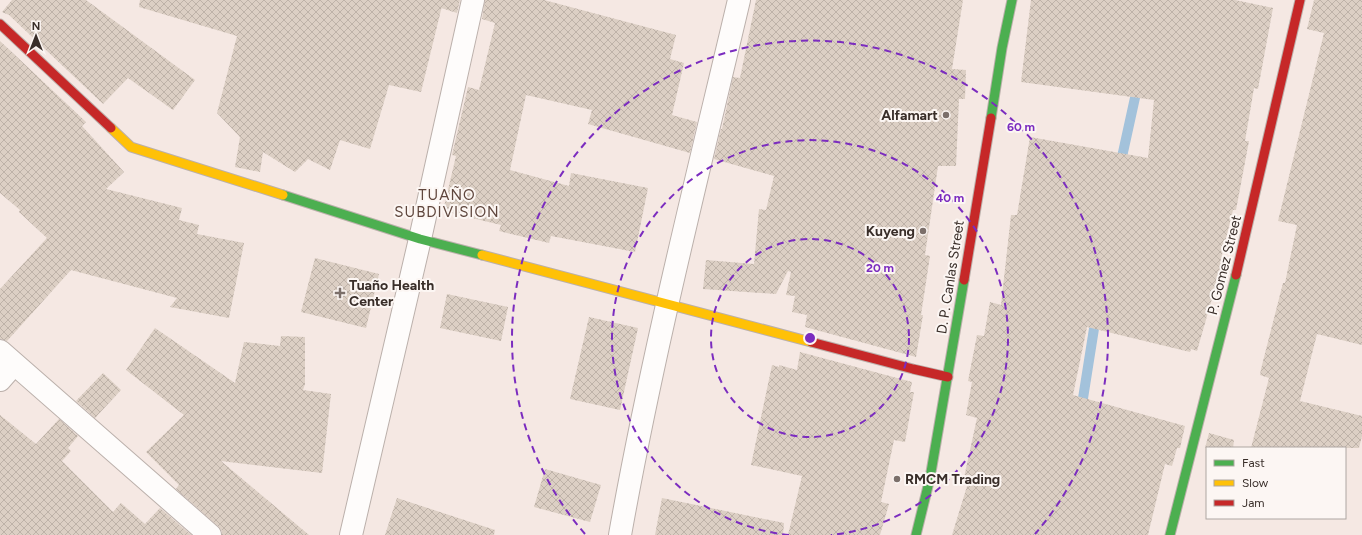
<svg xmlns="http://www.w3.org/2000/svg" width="1362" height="535" font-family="Figtree,sans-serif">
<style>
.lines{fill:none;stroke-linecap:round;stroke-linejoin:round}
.stream{stroke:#a3c2db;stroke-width:10}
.building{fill:url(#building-cross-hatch)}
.street-casing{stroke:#bbb0ab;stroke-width:24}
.fast-casing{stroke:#bbb0ab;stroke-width:11}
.slow-casing{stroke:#bbb0ab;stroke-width:11}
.jam-casing{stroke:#bbb0ab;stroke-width:11}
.street{stroke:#fefcfb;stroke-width:22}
.fast{stroke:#4caf50;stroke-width:9}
.slow{stroke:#ffc107;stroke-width:9}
.jam{stroke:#c62828;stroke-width:9}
.ring{fill:none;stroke:#7b2cbf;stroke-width:2;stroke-dasharray:7 5}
.poi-dot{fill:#7b6f6a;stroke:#fcf6f3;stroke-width:1.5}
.labels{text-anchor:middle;stroke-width:4;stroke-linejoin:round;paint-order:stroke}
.poi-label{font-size:14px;font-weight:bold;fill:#392e29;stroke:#fcf6f3;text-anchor:end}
.street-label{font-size:14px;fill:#392e29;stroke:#fcf6f3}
.neighbourhood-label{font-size:15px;letter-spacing:1px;fill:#5f463d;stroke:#fcf6f3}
.centre{fill:#7b2cbf;stroke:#fcf6f3;stroke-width:2}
.ring-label{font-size:12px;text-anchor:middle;font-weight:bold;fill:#7b2cbf;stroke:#fcf6f3;stroke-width:4;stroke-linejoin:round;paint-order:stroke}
</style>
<defs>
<pattern id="building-cross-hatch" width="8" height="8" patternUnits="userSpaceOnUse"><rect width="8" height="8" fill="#dccfc4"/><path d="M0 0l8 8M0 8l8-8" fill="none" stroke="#beb2a8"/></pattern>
</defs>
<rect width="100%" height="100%" fill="#f5e8e3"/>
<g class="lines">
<g class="stream">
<path d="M1120,166L1138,84"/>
<path d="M1081,411L1096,316"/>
</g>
</g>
<g class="building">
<path d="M12,0H86L195,80L173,110L128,78L103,104L9,15L2,12Z"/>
<path d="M140,0H460L457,13L441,8L442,6L421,92L389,85L370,149L340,140L330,170L308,159L295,172L263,152L260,172L235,167L240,137L217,113L237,36L139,7Z"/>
<path d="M485,0H544L676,35L670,59L684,63L672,115L697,122L690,153L588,124L592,110L526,95L510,170L569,186L571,173L648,188L635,252L551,236L549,243L499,231L501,225L443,211L456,156L452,155L468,87L479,90L495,23L482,19Z"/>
<path d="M756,0H963L952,69L966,70L965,99H959L956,166H938L925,255L930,256L921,315H923L916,357L805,327L807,315L792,312L795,296L786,295L791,272L788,271L776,294L703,289L706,260L754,264L759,209L766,210L774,176L714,159L721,129H722L733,77L740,78Z"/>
<path d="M1031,0H1235L1273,8L1258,89L1254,88L1245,141H1249L1236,210H1233L1220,263L1222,264L1197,351L1191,349L1190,352L1087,327L1073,395L1185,426L1180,448H1177L1172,466L1165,464L1148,535H952L968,483L963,482L977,418L966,415L972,382L968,381L977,335L984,336L990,302L1001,305L1011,215H1017L1030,137L1148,158L1154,100L1021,82Z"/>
<path d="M1314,0H1362V345L1317,334L1300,401L1362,416V436L1359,448H1251L1269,378L1260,375L1261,369L1283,283H1285L1297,225L1278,221L1324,33L1307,29Z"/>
<path d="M0,41L86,122L82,126L124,172L106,189L182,208L179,220L199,225L197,234L244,243L229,318L170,307L177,298L71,270L7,341L0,339V289L47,238L19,212L20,210L0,193Z"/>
<path d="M315,258L379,274L366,328L301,312Z"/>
<path d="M447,294L508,307L501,341L440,328Z"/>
<path d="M589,317L638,328L620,410L570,399Z"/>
<path d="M155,328L235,383L244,342L280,346L281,336L305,337V384L303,390L331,394L322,473L221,461L309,535H222V531L218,526L176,489L179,485L146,452L184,415L126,370Z"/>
<path d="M800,352L912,382L910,392H914L905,442L894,440L881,502L889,504L880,535H788L802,476L751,465L772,365L779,367V365L797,370Z"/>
<path d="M103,373L121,390L95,418L76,401Z"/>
<path d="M0,415L36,444L59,419L78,436L68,448L71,451L62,461L113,512L121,503L145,524L160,508L191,535H0Z"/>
<path d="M1209,433L1234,440L1233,448H1205Z"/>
<path d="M545,469L601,485L590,522L534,507Z"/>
<path d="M397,498L495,530L494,535H385Z"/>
<path d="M662,498L784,523L783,535H655Z"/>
</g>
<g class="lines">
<g class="street-casing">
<g id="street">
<path d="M0,351L210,535"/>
<path d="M0,380L14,364"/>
<path d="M351,535L420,239L473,0"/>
<path d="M620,535C652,355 697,178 739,0"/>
</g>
</g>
<g class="fast-casing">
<g id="fast">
<path d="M991,118L1002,48L1012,0"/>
<path d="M283,195L420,239L482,255"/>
<path d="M916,535L930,478L964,280"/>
<path d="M1170,535L1236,275"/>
</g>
</g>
<g class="slow-casing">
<g id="slow">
<path d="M111,128L131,147L283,195"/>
<path d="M482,255L811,342"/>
</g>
</g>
<g class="jam-casing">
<g id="jam">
<path d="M0,24L111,128"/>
<path d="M1236,275L1300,0"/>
<path d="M964,280L991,118"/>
<path d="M811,342L913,369L948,377"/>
</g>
</g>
<use href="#street" class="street"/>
<use href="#fast" class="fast"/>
<use href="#slow" class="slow"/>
<use href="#jam" class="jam"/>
</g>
<g class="ring">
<circle cx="810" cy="338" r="99"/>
<path d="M789 535A198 198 0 1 1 831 535"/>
<path d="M585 534A298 298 0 1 1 1035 534"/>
</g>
<g class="poi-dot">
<circle cx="946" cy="115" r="4"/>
<circle cx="923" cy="231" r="4"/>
<path d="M338 287h4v4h4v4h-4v4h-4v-4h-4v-4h4z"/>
<circle cx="897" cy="479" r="4"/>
</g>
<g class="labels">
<g class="poi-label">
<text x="938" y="120">Alfamart</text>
<text x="915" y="236">Kuyeng</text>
<text x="349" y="290" text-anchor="start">Tuaño Health<tspan x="349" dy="16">Center</tspan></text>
<text x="905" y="484" text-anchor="start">RMCM Trading</text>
</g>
<g class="street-label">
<text transform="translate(1224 265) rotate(-76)" y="5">P. Gomez Street</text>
<text transform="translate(950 277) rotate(-81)" y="5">D. P. Canlas Street</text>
</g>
<g class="neighbourhood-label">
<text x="447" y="200">TUAÑO<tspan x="447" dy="17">SUBDIVISION</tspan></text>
</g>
</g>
<circle cx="810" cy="338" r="6" class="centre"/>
<g class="ring-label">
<text x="1021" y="131">60 m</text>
<text x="950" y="202">40 m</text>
<text x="880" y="272">20 m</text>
</g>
<rect x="1206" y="447" width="140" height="72" fill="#fcf6f3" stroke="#aea6a2"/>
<rect x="1214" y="460" width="20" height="6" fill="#4caf50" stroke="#aea6a2"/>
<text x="1242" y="467" font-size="12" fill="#392e29">Fast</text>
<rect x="1214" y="480" width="20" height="6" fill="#ffc107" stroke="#aea6a2"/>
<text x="1242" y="487" font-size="12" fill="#392e29">Slow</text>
<rect x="1214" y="500" width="20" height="6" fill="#c62828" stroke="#aea6a2"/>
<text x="1242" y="507" font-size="12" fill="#392e29">Jam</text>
<g transform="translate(36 36)" stroke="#fcf6f3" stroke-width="3" paint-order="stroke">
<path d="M0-3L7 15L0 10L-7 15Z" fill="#392e29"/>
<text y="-6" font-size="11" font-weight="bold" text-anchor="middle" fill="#392e29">N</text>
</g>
</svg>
